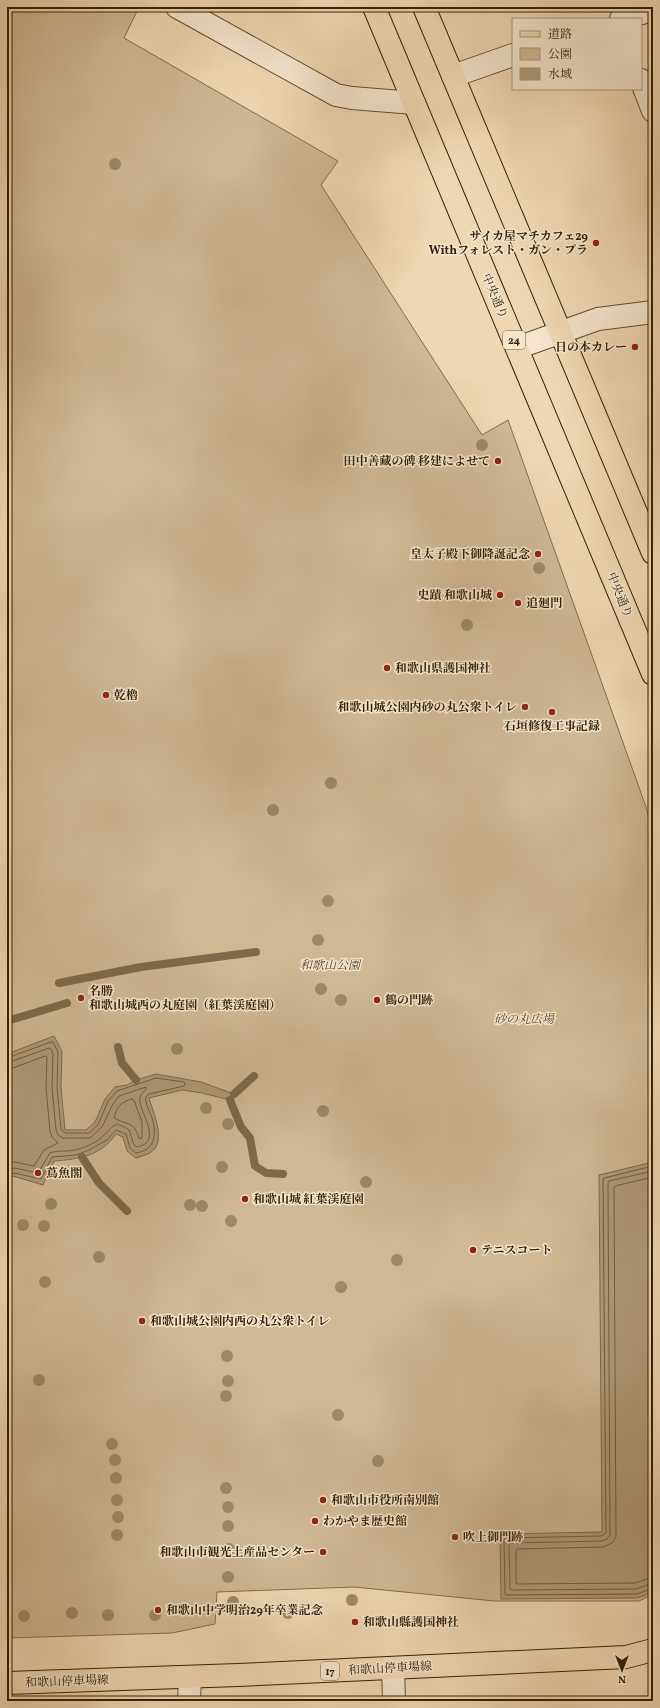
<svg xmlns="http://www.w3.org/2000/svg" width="660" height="1708" font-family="Vollkorn,'Noto Serif JP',serif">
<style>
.green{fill:#d0b895;stroke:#826c4d}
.water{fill:#b09978;stroke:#7e694a}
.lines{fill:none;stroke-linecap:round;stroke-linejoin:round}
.shore{stroke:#725d3e;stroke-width:1}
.stream{stroke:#7e694a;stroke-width:8}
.minor-casing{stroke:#624e30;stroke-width:24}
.major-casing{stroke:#332105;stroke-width:24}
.highway-casing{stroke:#332105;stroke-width:24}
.minor{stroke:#f5e5ce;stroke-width:22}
.major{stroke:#f0d7b3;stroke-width:22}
.highway{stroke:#f0d7b3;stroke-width:22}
.tree{fill:#9e8867}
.poi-dot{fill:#8f2418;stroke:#f5e5ce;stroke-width:1.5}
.labels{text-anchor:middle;stroke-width:3;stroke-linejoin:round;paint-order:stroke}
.shield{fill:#f5e5ce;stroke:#6d5c41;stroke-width:1}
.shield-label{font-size:11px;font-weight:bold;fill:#332105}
.poi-label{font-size:12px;font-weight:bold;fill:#332105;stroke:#f5e5ce;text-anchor:start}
.street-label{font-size:12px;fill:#332105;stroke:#f5e5ce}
.park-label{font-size:12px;font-style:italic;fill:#5a4729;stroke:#f5e5ce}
</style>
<rect width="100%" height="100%" fill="#f0d7b3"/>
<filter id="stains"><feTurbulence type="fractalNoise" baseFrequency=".005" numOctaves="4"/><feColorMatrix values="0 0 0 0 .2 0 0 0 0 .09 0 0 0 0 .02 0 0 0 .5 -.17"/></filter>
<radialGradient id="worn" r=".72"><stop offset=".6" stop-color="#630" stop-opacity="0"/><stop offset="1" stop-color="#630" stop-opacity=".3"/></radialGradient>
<path class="green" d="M7,7H139L124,38L338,161L321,185L482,435L508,420L646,807L653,833V1594L639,1601H494L354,1587L217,1592L215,1624L172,1633L7,1638Z"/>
<g class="water">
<path d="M54,1036L62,1051L61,1088L65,1130H86L95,1122L105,1099L115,1087L127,1085L136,1080L156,1074L201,1082L234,1094L230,1100L202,1093L182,1090L149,1098C153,1112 167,1142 151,1152C147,1155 141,1156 136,1158L127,1151L123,1137L116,1134C100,1156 80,1159 54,1161L43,1185L13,1176L7,1180V1054Z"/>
<path d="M653,1162V1592L638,1598L501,1599L500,1534L602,1532L599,1175Z"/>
</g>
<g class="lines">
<g class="shore">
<path d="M7,1058L51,1042H53L58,1052L57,1088L61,1129L65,1133H89L98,1125L108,1101L117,1091L156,1078L184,1082L185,1084L184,1086L149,1094L146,1097C145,1104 150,1112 152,1118C157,1135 155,1150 136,1153L130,1148L126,1134L116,1130L107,1140L89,1150L76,1155L52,1157L41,1179L14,1173L7,1175"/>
<path d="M7,1063L49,1048L51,1049L53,1054L52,1088L56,1130L58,1135L63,1138H90L102,1127L113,1104L119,1096L146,1087V1089C144,1092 141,1093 140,1097C137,1110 165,1142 137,1147L134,1145L129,1130C113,1119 114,1127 103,1136C97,1143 83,1148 75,1150C66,1152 57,1150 50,1153L38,1173L15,1168L7,1170"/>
<path d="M7,1069L13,1068L45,1056L47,1057L46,1088L50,1131L52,1137L58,1143L44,1150L34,1166L15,1162L7,1163"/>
<path d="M132,1099L134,1100L142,1122V1137L141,1139L139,1138C134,1121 127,1125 114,1118C117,1106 121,1102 132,1099Z"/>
<path d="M653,1166L604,1178L603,1179L606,1533L601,1536L506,1538L504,1540L505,1593L506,1595L637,1594L653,1588"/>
<path d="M653,1171L609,1181L608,1183L610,1535L607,1539L602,1541L511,1543L509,1545L510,1588L511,1590L636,1589L653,1583"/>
<path d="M653,1177L615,1186L614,1188L616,1537L612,1543L603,1547L517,1549L516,1551V1582L517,1584L635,1583L653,1577"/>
</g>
<g class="stream">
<path d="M59,983L141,967L256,952"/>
<path d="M7,1021L67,1003"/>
<path d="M118,1047L122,1063L136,1080"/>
<path d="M234,1094L254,1076"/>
<path d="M230,1100L241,1127L250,1138L255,1166L266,1173L283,1174"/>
<path d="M82,1157L99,1183L127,1211"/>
</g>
<g class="minor-casing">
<g id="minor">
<path d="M177,7L336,95L352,98L414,103"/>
<path d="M621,19L653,10"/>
<path d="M453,76L513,55"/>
<path d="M641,80L653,111"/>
<path d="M517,348L598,319L653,312"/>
<path d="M393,1668L394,1701"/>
<path d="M189,1701L190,1677"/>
</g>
</g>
<g class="major-casing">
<path id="major" d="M7,1683L238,1675L626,1657L653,1650"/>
</g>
<g class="highway-casing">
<g id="highway">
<path d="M374,7L653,674"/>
<path d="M424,7L653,553"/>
</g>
</g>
<use href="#minor" class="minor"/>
<use href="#major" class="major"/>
<use href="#highway" class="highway"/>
</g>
<g class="tree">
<circle cx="115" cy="164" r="6"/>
<circle cx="482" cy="445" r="6"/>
<circle cx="539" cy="568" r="6"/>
<circle cx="467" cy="625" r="6"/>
<circle cx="331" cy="783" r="6"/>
<circle cx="273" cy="810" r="6"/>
<circle cx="328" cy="901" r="6"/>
<circle cx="318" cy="940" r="6"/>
<circle cx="321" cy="989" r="6"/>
<circle cx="341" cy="1000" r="6"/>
<circle cx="177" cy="1049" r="6"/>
<circle cx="206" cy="1108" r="6"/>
<circle cx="323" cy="1111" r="6"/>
<circle cx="228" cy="1124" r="6"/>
<circle cx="222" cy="1167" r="6"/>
<circle cx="366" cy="1182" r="6"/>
<circle cx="51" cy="1204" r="6"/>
<circle cx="190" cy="1205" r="6"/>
<circle cx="202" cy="1206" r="6"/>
<circle cx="231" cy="1221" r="6"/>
<circle cx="23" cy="1225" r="6"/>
<circle cx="44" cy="1226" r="6"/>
<circle cx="99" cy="1257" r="6"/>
<circle cx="397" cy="1260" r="6"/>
<circle cx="45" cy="1282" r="6"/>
<circle cx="341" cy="1287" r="6"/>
<circle cx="227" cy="1356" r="6"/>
<circle cx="39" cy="1380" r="6"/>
<circle cx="228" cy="1381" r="6"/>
<circle cx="226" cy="1396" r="6"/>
<circle cx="338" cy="1415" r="6"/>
<circle cx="112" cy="1444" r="6"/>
<circle cx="115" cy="1460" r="6"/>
<circle cx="378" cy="1461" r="6"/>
<circle cx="116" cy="1478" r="6"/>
<circle cx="226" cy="1488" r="6"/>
<circle cx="117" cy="1500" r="6"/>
<circle cx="228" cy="1507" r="6"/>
<circle cx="118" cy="1517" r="6"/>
<circle cx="228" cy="1526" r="6"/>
<circle cx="117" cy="1535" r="6"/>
<circle cx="229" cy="1549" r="6"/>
<circle cx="228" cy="1577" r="6"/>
<circle cx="352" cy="1600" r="6"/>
<circle cx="233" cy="1602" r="6"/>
<circle cx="72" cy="1613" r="6"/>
<circle cx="288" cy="1613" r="6"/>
<circle cx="108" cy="1615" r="6"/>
<circle cx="155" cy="1615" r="6"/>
<circle cx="24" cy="1616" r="6"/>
</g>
<g class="poi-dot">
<circle cx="596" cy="243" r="4"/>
<circle cx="635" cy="347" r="4"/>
<circle cx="498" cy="461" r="4"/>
<circle cx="538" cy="554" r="4"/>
<circle cx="500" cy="595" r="4"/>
<circle cx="518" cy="603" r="4"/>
<circle cx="387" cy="668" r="4"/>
<circle cx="106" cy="695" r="4"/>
<circle cx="525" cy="707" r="4"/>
<circle cx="552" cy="712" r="4"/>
<circle cx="81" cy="998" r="4"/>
<circle cx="377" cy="1000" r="4"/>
<circle cx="38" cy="1173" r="4"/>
<circle cx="245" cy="1199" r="4"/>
<circle cx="473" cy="1250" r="4"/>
<circle cx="142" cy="1321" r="4"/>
<circle cx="323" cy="1500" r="4"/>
<circle cx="315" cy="1521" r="4"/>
<circle cx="455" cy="1537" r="4"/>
<circle cx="323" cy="1552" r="4"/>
<circle cx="158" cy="1610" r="4"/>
<circle cx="355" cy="1622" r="4"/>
</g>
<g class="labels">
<g class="shield">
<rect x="503" y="331" width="22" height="18" rx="3"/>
<rect x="321" y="1662" width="18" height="18" rx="3"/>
</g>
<g class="shield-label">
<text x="514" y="344">24</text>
<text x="330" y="1675">17</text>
</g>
<g class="poi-label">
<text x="588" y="240" text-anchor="end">サイカ屋マチカフェ29<tspan x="588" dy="14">Withフォレスト・ガン・プラ</tspan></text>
<text x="627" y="351" text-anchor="end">日の本カレー</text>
<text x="490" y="465" text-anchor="end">田中善藏の碑 移建によせて</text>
<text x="530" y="558" text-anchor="end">皇太子殿下御降誕記念</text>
<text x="492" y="599" text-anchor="end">史蹟 和歌山城</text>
<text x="526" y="607">追廻門</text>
<text x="395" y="672">和歌山県護国神社</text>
<text x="114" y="699">乾櫓</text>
<text x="517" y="711" text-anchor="end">和歌山城公園内砂の丸公衆トイレ</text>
<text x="552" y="730" text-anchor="middle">石垣修復工事記録</text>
<text x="89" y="995">名勝<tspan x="89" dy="14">和歌山城西の丸庭園（紅葉渓庭園）</tspan></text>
<text x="385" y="1004">鶴の門跡</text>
<text x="46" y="1177">蔦魚閣</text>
<text x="253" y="1203">和歌山城 紅葉渓庭園</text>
<text x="481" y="1254">テニスコート</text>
<text x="150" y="1325">和歌山城公園内西の丸公衆トイレ</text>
<text x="331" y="1504">和歌山市役所南別館</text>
<text x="323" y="1525">わかやま歴史館</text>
<text x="463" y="1541">吹上御門跡</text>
<text x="315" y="1556" text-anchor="end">和歌山市観光土産品センター</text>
<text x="166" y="1614">和歌山中学明治29年卒業記念</text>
<text x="363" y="1626">和歌山縣護国神社</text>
</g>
<g class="street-label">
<text transform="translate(495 296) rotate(67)" y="4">中央通り</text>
<text transform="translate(620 595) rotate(68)" y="4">中央通り</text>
<text transform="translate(390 1668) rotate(-3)" y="4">和歌山停車場線</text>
<text transform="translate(67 1681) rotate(-2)" y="4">和歌山停車場線</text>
</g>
<g class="park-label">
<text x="330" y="969">和歌山公園</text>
<text x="524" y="1023">砂の丸広場</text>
</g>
</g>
<rect width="660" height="1708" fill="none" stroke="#f0d7b3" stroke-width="24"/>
<rect x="8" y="8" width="644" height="1692" fill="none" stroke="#332105" stroke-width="2"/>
<rect x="12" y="12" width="636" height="1684" fill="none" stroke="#332105"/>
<rect x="512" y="18" width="130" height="72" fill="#f5e5ce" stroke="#a7977e"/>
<rect x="520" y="31" width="20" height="6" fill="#f0d7b3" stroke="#a7977e"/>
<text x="548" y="38" font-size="12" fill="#332105">道路</text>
<rect x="520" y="48" width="20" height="12" fill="#d0b895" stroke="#a7977e"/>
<text x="548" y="58" font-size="12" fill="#332105">公園</text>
<rect x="520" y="68" width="20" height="12" fill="#b09978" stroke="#a7977e"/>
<text x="548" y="78" font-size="12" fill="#332105">水域</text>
<g transform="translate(622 1670) rotate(180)" stroke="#f5e5ce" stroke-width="3" paint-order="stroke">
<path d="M0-3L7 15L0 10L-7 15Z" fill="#332105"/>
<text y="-6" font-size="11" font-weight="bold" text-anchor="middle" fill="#332105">N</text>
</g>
<rect width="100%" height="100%" filter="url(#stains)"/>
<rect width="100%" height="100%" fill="url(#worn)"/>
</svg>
